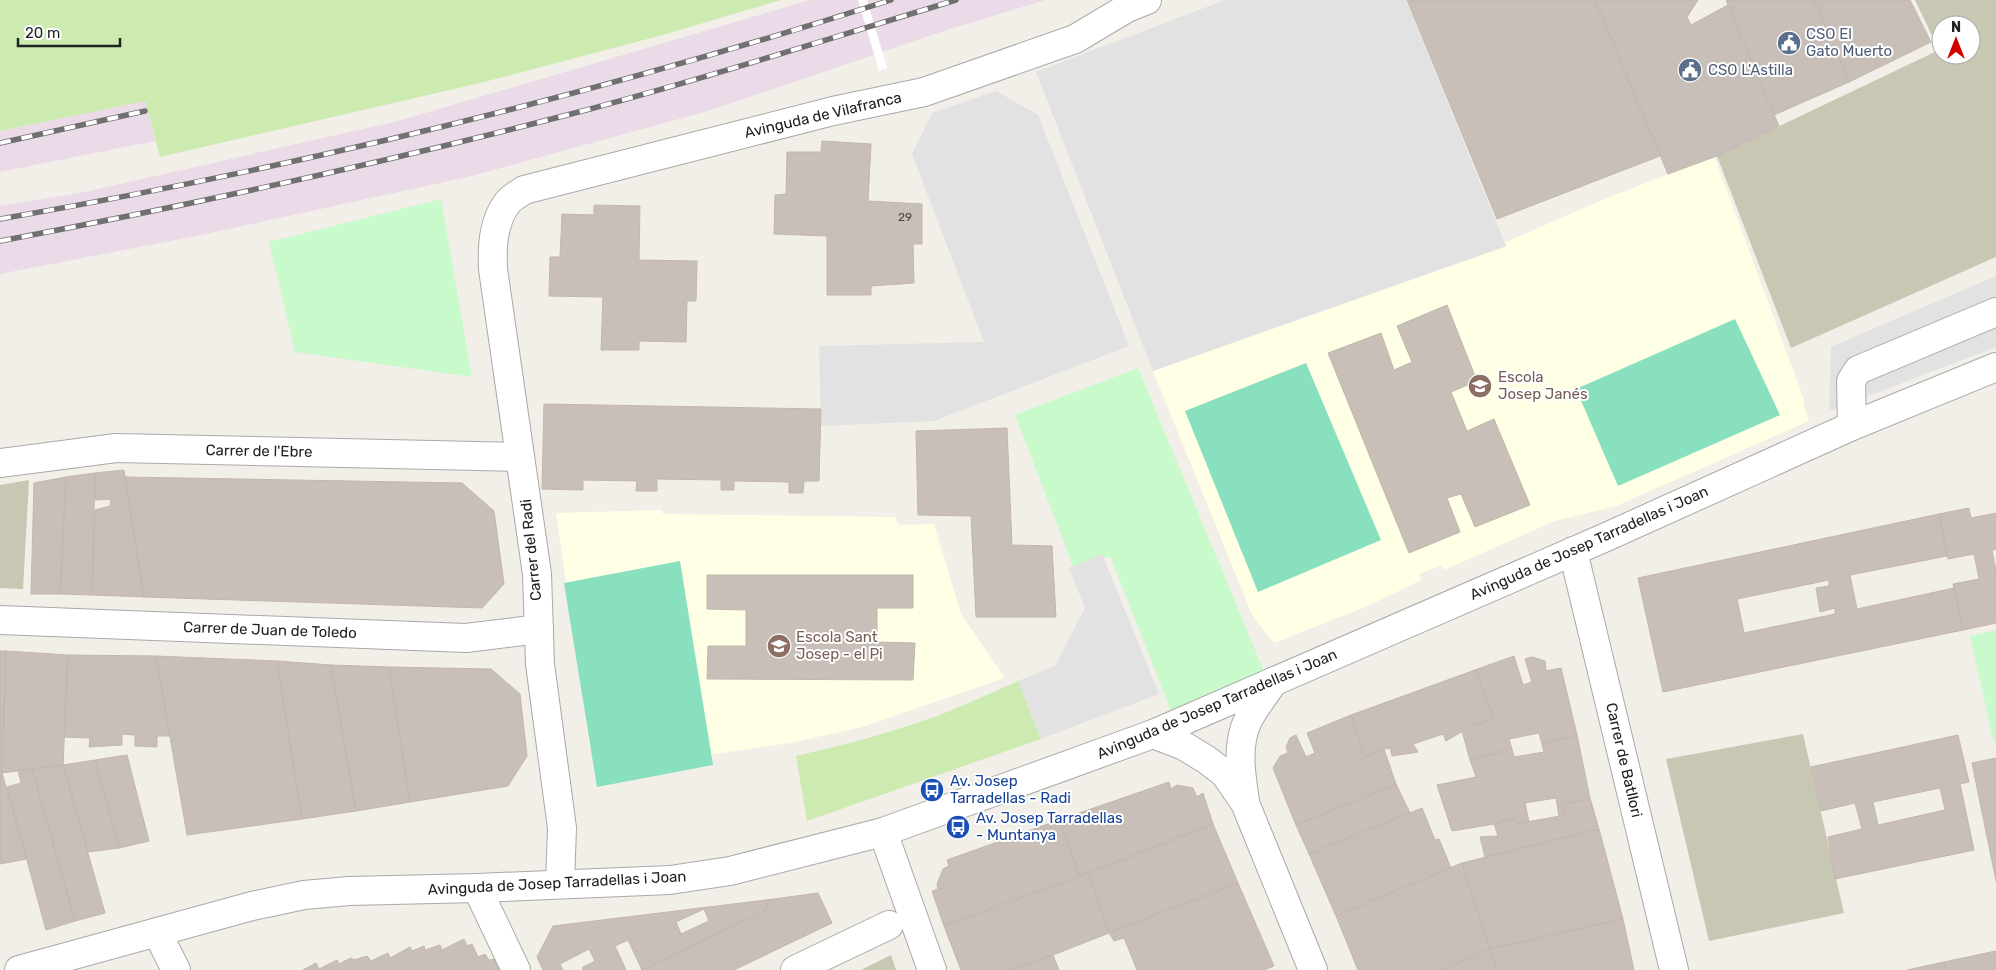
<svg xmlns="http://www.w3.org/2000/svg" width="1996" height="970" font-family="Rubik,sans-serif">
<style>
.industrial{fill:#ebdbe8}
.education{fill:#ffffe5}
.construction{fill:#c7c7b4;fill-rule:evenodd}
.grass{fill:#cdebb0}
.park{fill:#c8facc}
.pitch{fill:#88e0be}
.parking{fill:#e2e2e2}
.pier{fill:#fff}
.building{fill:#c7bfb8;stroke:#c4b6ab;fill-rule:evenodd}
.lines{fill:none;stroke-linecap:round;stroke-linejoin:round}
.street-casing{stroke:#a9a9a9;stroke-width:30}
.street{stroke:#fff;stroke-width:28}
.rail-casing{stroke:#707070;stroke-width:5.5}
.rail{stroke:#fff;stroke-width:4;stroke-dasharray:11;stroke-linecap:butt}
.labels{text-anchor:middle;stroke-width:4;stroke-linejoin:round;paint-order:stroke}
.number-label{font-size:12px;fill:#4b4948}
.service-label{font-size:15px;fill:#4e5e75;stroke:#fff;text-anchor:start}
.street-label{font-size:15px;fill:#222;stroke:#fff}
.education-label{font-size:15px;fill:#785e54;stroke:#fff;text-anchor:start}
.transit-label{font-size:15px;fill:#164399;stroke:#fff;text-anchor:start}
</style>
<rect width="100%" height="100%" fill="#f2efe9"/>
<g class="industrial">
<path d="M810,0H1045L947,30L708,111L472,176L196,236L0,274V206L80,193L398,121Z"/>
<path d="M145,101L155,141L0,172V131Z"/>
</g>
<g class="education">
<path d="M1714,156L1805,402L1803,403L1809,421L1616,506L1555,521L1444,570L1442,565L1419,574L1421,580L1368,606L1274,643L1253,617L1153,371L1505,247L1504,243L1595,203Z"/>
<path d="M662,510L663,514L895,517L899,525L934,524L961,614L1005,678L862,727L790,743L618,768L590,748L556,513Z"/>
</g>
<g class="construction">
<path d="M1915,0H1996V257L1791,348L1717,156L1939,50ZM1941,25H1971V55H1941Z"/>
<path d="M29,480L23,589L0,588V485Z"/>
<path d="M1803,734L1844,913L1709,941L1666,759Z"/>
<path d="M891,955L896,970H861Z"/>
</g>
<g class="grass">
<path d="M0,0H781L659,36L484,82L160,157L145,101L0,131Z"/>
<path d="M1018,681L1041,739L807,821L796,756C834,747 871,738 908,726C946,714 982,697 1018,681Z"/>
</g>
<g class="park">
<path d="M441,199L472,377L295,352L269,242Z"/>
<path d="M1138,368L1271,688L1177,726L1110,556L1075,571L1015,415Z"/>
<path d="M1996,630V743H1994L1970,636Z"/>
</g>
<g class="pitch">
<path d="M1735,319L1780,415L1618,486L1576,389Z"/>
<path d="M1306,363L1381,540L1258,592L1185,411Z"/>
<path d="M680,561L713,765L597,787L564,583Z"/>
</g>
<g class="parking">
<path d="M1225,0H1406L1506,246L1153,371L1036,72Z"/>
<path d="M996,91L1038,115L1129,346L934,421L821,426L819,346L984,342L912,154L932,113Z"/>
<path d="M1996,276V347L1829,411L1831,347Z"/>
<path d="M1102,554L1159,694L1041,739L1018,681L1055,666L1085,608L1069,568Z"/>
</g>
<path class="pier" d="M858,0H867L887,68L879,71Z"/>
<g class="building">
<path d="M1407,0H1595L1660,156L1497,219Z"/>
<path d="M1595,0H1698L1687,17L1691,25L1728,5L1779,126L1717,156L1668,174Z"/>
<path d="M1726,0H1814L1849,82L1774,115Z"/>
<path d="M1814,0H1910L1931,42L1849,82Z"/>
<path d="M822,141L871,144L868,201L922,204V244H913L914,283L871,286V295H827V236L774,234L775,195L786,194L787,152H821Z"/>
<path d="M594,205L640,206L639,260L697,261L696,301H687L686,342L639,341V350H601L603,297L549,296L550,257H560L562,214L594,215Z"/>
<path d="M1447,305L1477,381L1451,392L1467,431L1494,419L1530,505L1475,527L1461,494L1447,498L1460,532L1409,553L1328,353L1381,333L1394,370L1412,362L1397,326Z"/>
<path d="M544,404L821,409L819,481H804L803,493H789V482L734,481V490H721V480L657,479V491H636L637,481L583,480V490L542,489Z"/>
<path d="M1007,428L1012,545L1052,546L1056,617H976L971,516L918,515L916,431Z"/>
<path d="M124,470L144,597L92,595L95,510L110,506L111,499L95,500V473Z"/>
<path d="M95,473L92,595L60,594L66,477Z"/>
<path d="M66,477L60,594H31L34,483Z"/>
<path d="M125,477L462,483L494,511L504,584L482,608L144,597Z"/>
<path d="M1969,508L1971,518L1996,513V549L1992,550L1996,571V623L1963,630L1953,584L1979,579L1974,554L1948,559L1939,514Z"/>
<path d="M1939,514L1947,556L1850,575L1857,609L1954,588L1963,630L1663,692L1638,578ZM1829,580V586L1816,588L1820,612L1835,608V614L1744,633L1737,599Z"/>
<path d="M707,575H913V608H877V642L915,643L913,680L707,679L708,646H746V610L707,609Z"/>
<path d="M0,651H6L2,773L0,772Z"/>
<path d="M6,651L68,655L63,765L2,773Z"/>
<path d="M68,655L156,656L170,736H157V747L135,746V735L122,734V745L89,747L90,738L64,737Z"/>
<path d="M156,656L277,661L302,819L187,835Z"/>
<path d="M1514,656L1523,685L1532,682L1525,659L1532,657L1545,661L1546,671L1561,668L1577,735L1542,744L1539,733L1509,739L1512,749L1470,760L1462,731L1473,725L1494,719L1475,670Z"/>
<path d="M277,661L331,665L356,811L302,819Z"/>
<path d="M331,665L389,667L410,802L356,811Z"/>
<path d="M389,667L491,669L520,694L527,756L508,786L410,802Z"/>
<path d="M1475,670L1494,719L1473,725L1446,741L1443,734L1413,744L1418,752L1392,756L1390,748L1384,749L1365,757L1351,715Z"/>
<path d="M1351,715L1365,757L1384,749L1396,784L1296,825L1273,768L1280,756L1288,753L1286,747L1290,738L1296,735L1306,757L1315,753L1307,733Z"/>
<path d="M1577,735L1590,798L1562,805L1565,815L1559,816L1556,798L1525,803L1529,822L1516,824L1514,818L1494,824L1452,831L1437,785L1476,777L1470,760L1512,749L1514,757L1544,752L1542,744Z"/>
<path d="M1958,735L1969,782L1960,784L1974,850L1835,879L1828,837L1862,829L1855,803L1821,811L1811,767ZM1940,788L1945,810L1878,825L1873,802Z"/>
<path d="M127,755L149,841L119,848L95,760Z"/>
<path d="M1996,758V881L1972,763Z"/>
<path d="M95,760L119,848L88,852L63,765Z"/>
<path d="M63,765L105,913L75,921L32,769Z"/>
<path d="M32,769L75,921L46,930L7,787L21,783L18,770Z"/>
<path d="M2,773L27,859L0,864V774Z"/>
<path d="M1169,782L1171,789L1177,785L1193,788L1197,797L1203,793L1213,824L1080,876L1059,820Z"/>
<path d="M1396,784L1410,813L1309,854L1296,825Z"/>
<path d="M1590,798L1599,829L1485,857L1480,837L1498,836L1494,824L1514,818L1516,824L1565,815L1562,805Z"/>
<path d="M1422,808L1435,840L1439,839L1451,868L1336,916L1309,854Z"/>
<path d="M1059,820L1080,876L944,926L932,891L938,889L937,884L943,869L949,866L947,860Z"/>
<path d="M1213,824L1238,883L1109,933L1089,873Z"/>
<path d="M1599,829L1623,919L1490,949L1462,863Z"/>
<path d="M1462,863L1490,949L1441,970H1358L1336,916Z"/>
<path d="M1089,873L1109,933L1053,955L1010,970H961L944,926Z"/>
<path d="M1238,883L1274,966L1264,970H1137L1124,938L1114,941L1109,933Z"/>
<path d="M818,893L832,923L734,970H641L768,909L766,900Z"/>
<path d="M766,900L768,909L642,970L628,940L615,946L626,970H583V967L595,961L589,949L560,964L563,970H543L537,957L553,926ZM704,909L709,921L681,934L676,922Z"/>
<path d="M1623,919L1634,970H1497L1490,949Z"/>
<path d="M464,939L467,946L472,944L478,957L485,954L489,960L495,959L499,970H303L316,963L319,969L337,960L339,964L351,958L354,960L367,956L371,961L388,953L390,958L410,947L412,951L424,946L425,950L440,945L442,950Z"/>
<path d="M1490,949L1497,970H1441Z"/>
<path d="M1996,951V970H1946L1944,962Z"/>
<path d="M1053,955L1059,970H1010Z"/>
<path d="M1944,962L1946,970H1907Z"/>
</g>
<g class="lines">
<g class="street-casing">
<g id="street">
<path d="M1852,426L1851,381L1858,370L1996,312"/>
<path d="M0,463L116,448L520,457"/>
<path d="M1573,551L1674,970"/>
<path d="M0,620L466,638L539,629"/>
<path d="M1153,734L1184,746L1207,760L1225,774L1245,803L1313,970"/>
<path d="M1245,801C1241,775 1236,745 1248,720C1255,707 1265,694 1274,681"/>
<path d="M883,832L932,970"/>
<path d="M560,884L562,828L540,664L537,574L493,269C492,246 493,221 508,202C512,197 519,194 524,190L833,111L924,92L1075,39L1127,8L1147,0"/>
<path d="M477,888L516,970"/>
<path d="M157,932L176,970"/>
<path d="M19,970L252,906L304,895L349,891L477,888L670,880L730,871L883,832L1153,734L1604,538L1852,426L1996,367"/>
<path d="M795,970L889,925"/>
</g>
</g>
<use href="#street" class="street"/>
<g class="rail-casing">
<g id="rail">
<path d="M0,143L145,111"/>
<path d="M0,219C301,167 600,93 891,0"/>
<path d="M0,241C192,205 382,163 571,114C700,80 828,39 956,0"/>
</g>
</g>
<use href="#rail" class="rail"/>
</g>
<defs>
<g id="civic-disc" transform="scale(1.25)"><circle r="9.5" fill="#5c6f8a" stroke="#fff"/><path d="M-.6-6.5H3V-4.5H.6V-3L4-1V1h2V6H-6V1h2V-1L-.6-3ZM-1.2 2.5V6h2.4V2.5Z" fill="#fff"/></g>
<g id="school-disc" transform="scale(1.25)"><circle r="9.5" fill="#8d6e63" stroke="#fff"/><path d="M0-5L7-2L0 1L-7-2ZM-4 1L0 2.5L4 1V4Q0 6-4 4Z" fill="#fff"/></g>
<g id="bus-disc" transform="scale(1.25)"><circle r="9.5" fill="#1a4fb4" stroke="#fff"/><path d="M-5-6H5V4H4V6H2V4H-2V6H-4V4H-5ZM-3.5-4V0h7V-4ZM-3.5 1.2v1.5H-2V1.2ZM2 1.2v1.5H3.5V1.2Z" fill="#fff"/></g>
</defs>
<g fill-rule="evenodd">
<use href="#civic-disc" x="1789" y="43"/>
<use href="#civic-disc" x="1690" y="70"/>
<use href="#school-disc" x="1480" y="386"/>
<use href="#school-disc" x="779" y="646"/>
<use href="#bus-disc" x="932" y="790"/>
<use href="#bus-disc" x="958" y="827"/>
</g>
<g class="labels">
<g class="number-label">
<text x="905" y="221">29</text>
</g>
<g class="service-label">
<text x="1806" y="39">CSO El<tspan x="1806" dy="17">Gato Muerto</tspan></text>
<text x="1708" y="75">CSO L'Astilla</text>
</g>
<g class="street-label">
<text transform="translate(823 115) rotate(-13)" y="5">Avinguda de Vilafranca</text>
<text transform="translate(259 451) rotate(1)" y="5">Carrer de l'Ebre</text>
<text transform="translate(1589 543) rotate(-24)" y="5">Avinguda de Josep Tarradellas i Joan</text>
<text transform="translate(531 550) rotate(-96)" y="5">Carrer del Radi</text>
<text transform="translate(270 630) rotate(2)" y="5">Carrer de Juan de Toledo</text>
<text transform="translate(1217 704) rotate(-23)" y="5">Avinguda de Josep Tarradellas i Joan</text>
<text transform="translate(1624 760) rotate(77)" y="5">Carrer de Batllori</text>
<text transform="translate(557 883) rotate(-3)" y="5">Avinguda de Josep Tarradellas i Joan</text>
</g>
<g class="education-label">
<text x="1498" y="382">Escola<tspan x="1498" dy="17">Josep Janés</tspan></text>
<text x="796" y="642">Escola Sant<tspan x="796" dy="17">Josep - el Pi</tspan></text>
</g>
<g class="transit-label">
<text x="950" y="786">Av. Josep<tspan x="950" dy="17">Tarradellas - Radi</tspan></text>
<text x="976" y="823">Av. Josep Tarradellas<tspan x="976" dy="17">- Muntanya</tspan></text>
</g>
</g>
<g transform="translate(1956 40)"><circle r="24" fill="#ffffff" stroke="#a7a7a7"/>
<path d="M0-4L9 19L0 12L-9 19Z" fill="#d40000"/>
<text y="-8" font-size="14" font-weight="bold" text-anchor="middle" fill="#222222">N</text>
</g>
<path d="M18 38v8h102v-8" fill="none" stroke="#222222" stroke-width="2.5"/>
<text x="25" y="38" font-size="15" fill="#222222" stroke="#ffffff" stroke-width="4" paint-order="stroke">20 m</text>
</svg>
